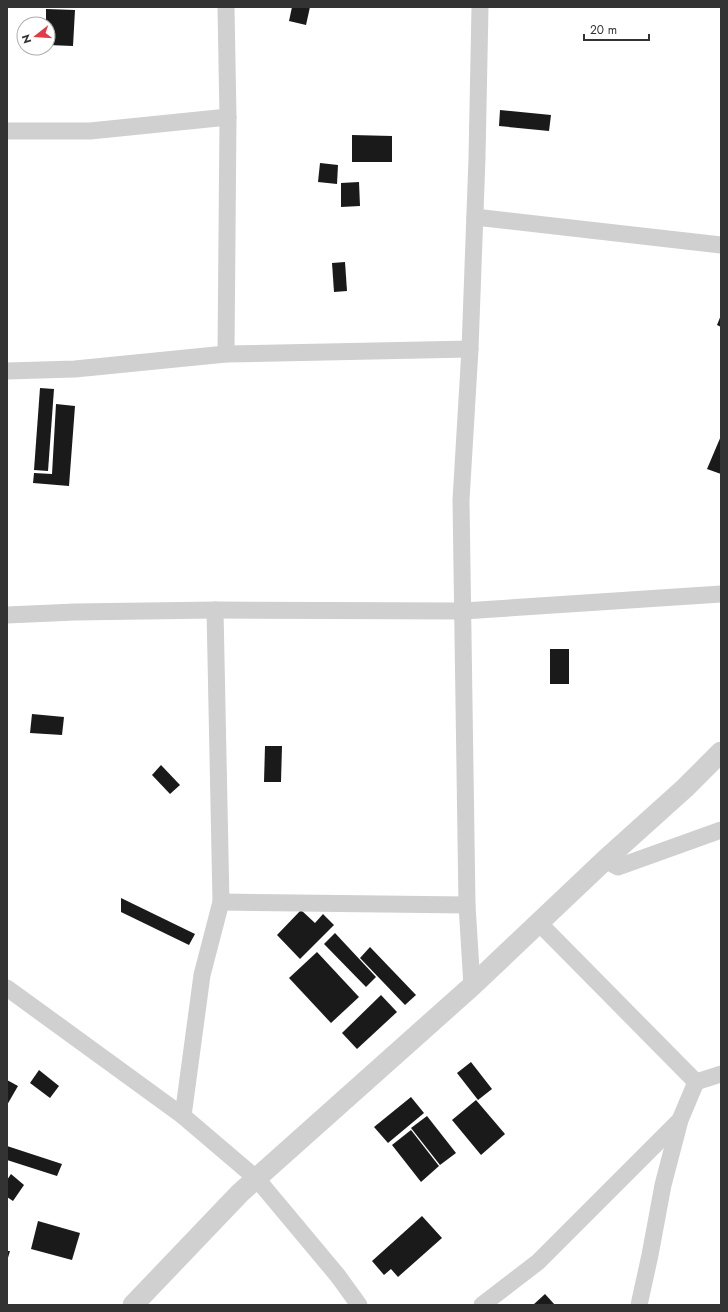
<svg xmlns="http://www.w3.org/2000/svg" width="728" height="1312" font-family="Jost,sans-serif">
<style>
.building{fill:#1a1a1a}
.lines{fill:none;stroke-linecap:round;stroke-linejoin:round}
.minor{stroke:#d0d0d0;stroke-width:17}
.tertiary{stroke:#d0d0d0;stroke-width:21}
</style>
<rect width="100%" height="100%" fill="#fff"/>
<g class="building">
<path d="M292,7H310L306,25L289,21Z"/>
<path d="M46,9L75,10L73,46L48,45V24H46Z"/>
<path d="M500,110L551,115L549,131L499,126Z"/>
<path d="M352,135L392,136V162H352Z"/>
<path d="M320,163L338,165L337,184L318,182Z"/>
<path d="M359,182L360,206L341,207V183Z"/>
<path d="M345,262L347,291L334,292L332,263Z"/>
<path d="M721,315V327L717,325Z"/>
<path d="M40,388L54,389L48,471L34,470Z"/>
<path d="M56,404L75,406L69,486L33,483L34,473L52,474Z"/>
<path d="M721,436V474L707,469Z"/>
<rect x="550" y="649" width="19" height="35"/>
<path d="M32,714L64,717L62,735L30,733Z"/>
<path d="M265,746H282L281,782H264Z"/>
<path d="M161,765L180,785L170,794L152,775Z"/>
<path d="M121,898L195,934L189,945L121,912Z"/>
<path d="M301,910L315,923L323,914L334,925L300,959L277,935Z"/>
<path d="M335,933L376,977L366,987L324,944Z"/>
<path d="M370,947L416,995L405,1005L360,958Z"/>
<path d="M317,952L359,997L331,1023L289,978Z"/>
<path d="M381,995L397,1012L357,1049L342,1033Z"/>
<path d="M471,1062L492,1089L478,1100L457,1073Z"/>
<path d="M39,1070L59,1086L50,1098L30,1083Z"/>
<path d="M7,1080L18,1086L7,1105Z"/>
<path d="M411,1097L424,1113L388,1143L374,1127Z"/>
<path d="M476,1100L505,1134L481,1155L452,1120Z"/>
<path d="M427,1116L456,1153L440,1165L411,1128Z"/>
<path d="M411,1130L439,1166L421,1182L392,1145Z"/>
<path d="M7,1146L62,1164L57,1176L7,1160Z"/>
<path d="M11,1174L24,1185L13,1201L7,1197V1180Z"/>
<path d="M422,1216L442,1238L398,1277L391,1269L384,1275L372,1261Z"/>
<path d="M38,1221L80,1233L72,1260L31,1249Z"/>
<path d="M7,1251H10L7,1261Z"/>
<path d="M545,1294L555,1305H533Z"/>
</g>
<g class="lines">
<g class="minor">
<path d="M226,7L228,117L226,354"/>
<path d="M7,131H90L228,117"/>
<path d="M475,217L721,245"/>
<path d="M7,371L75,369L226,354L470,349"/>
<path d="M7,615L75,612L215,610L463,611L721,594"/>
<path d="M605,860L618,867L721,830"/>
<path d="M221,902L467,905"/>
<path d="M539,923L696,1082"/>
<path d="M472,986L467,905L461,500L470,349L477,158L480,7"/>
<path d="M7,988L183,1116L257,1179L338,1276L359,1305"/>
<path d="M696,1082L721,1074"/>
<path d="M183,1116L202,975L221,902L215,610"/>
<path d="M482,1305L538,1262L680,1120"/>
<path d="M639,1305L650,1255L663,1185L680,1120L696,1082"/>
</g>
<path class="tertiary" d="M133,1305L240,1193L472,986L605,860L685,788L721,752"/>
</g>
<rect width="728" height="1312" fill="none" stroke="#333333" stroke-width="16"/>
<g transform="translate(36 36) rotate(253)"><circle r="19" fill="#ffffff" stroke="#adadad"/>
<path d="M0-3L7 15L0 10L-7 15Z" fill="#e63946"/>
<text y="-6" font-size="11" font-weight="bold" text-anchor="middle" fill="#333333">N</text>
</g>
<path d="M584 34v6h65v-6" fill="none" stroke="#333333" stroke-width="2"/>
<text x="590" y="34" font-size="12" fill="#333333" stroke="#ffffff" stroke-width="3" paint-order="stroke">20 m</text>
</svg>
